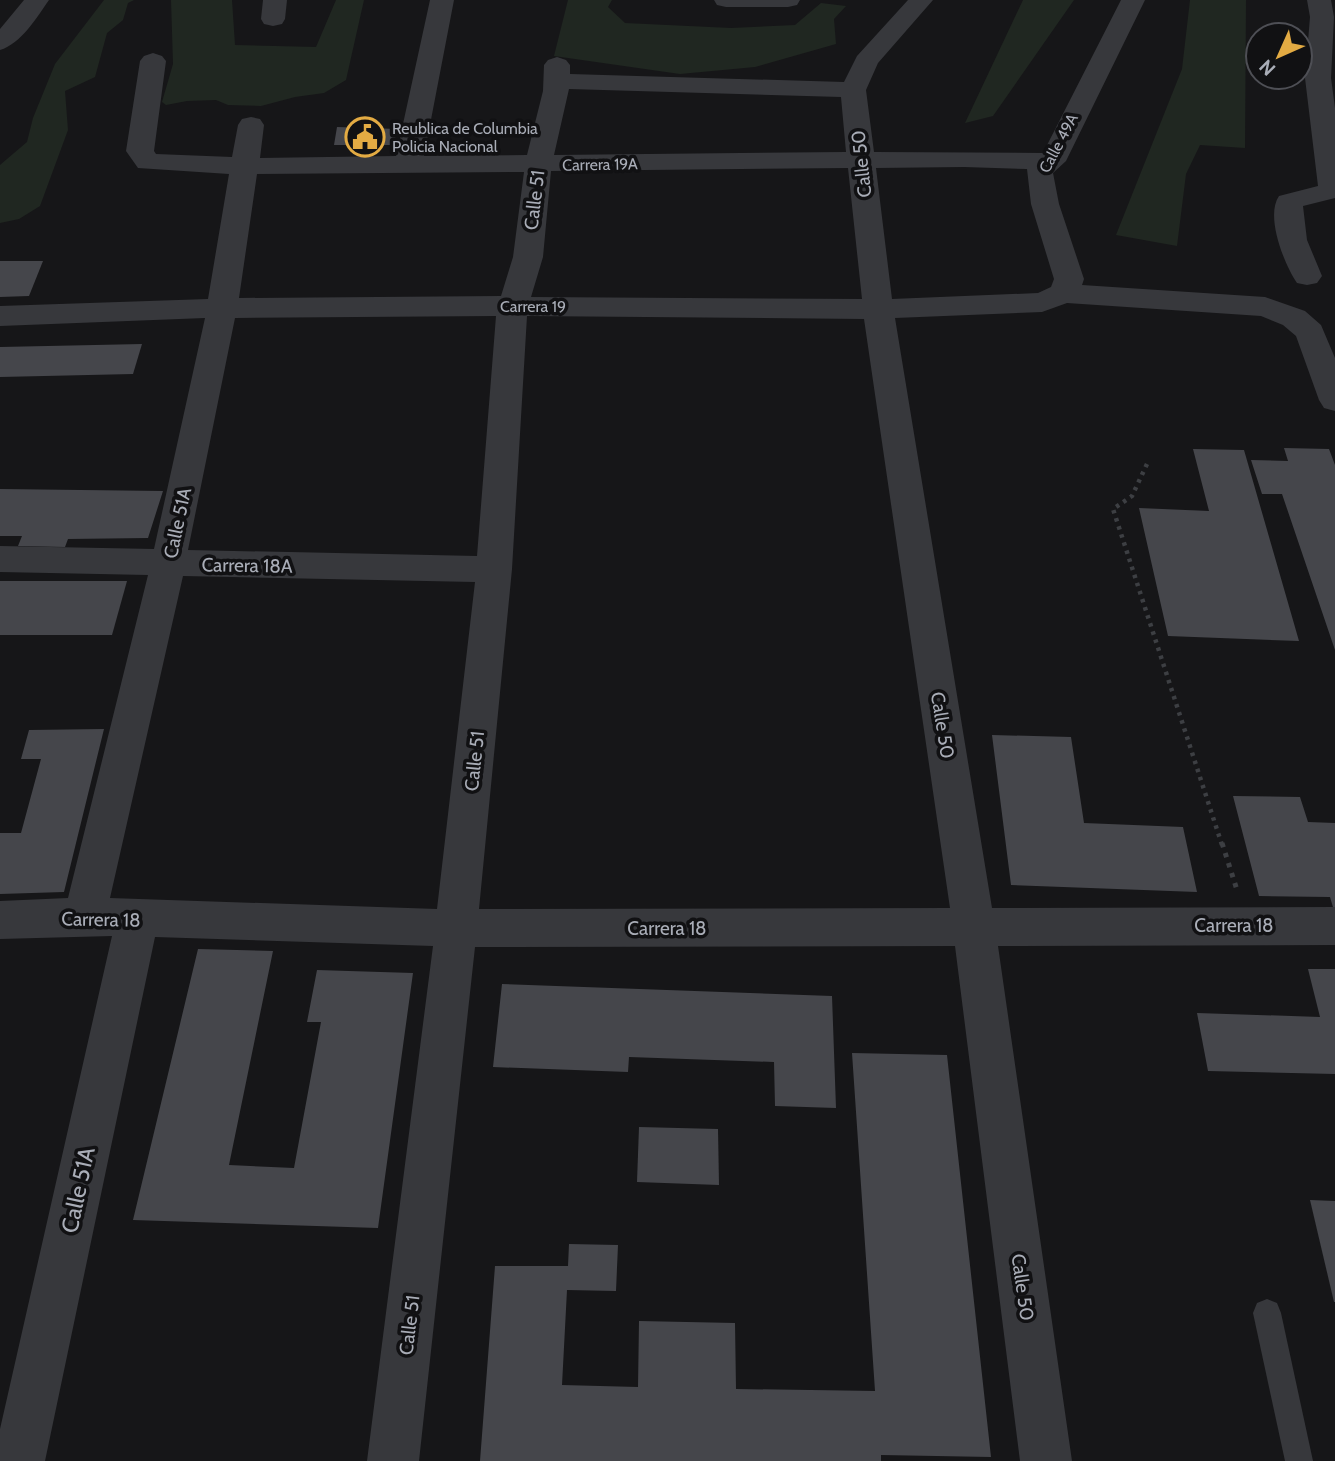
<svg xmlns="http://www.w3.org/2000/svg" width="1335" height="1461" font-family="Cabin,sans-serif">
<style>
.green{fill:#202721}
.building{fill:#45464b}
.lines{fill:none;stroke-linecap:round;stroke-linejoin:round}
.path-far1{stroke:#3d3f43;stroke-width:4.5;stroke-dasharray:3.5 5;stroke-linecap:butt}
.path{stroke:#3d3f43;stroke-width:5;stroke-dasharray:4.5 6;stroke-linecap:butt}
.service{fill:#37383c;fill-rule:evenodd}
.minor{fill:#37383c;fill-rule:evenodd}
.labels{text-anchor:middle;stroke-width:7;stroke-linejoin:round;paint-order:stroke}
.far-poi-label{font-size:16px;fill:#a9adb7;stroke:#111113;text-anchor:start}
.far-street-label{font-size:16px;fill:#a9adb7;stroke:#111113}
.street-label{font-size:19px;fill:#a9adb7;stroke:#111113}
.near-street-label{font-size:23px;fill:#a9adb7;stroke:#111113}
</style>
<rect width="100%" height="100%" fill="#161618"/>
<g class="green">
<path d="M104,0H134L128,3L123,20L107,33L95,77L65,91L68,130L40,206L19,219L0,223V165L27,142L33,118L55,64Z"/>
<path d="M171,0H232L235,45L316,47L336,0H364L346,80L324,93L295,97L261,106L228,105L216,100L187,101L166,105L162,102L173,64Z"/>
<path d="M568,0H612L608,7L625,23L731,28L795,25L821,3L846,6L834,19L836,44L755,67L680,74L554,56Z"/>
<path d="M1023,0H1074L993,116L965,123Z"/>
<path d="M1190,0H1246L1245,148L1200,145L1186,174L1177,246L1116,235L1182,69Z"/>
</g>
<g class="building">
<path d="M337,127L398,129L393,145H334Z"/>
<path d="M0,261H43L29,296L0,297Z"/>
<path d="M142,344L133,374L0,377V347Z"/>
<path d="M1284,448L1329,449L1335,465V650L1282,494H1262L1251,460L1288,461Z"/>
<path d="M1193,449L1244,450L1299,641L1168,636L1139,508L1209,511Z"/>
<path d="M0,489L163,491L148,538L68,539L65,547L18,546L22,536H0Z"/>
<path d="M0,581H127L112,635H0Z"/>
<path d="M104,729L64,892L0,894V833H21L41,759H21L29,730Z"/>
<path d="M992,735L1071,737L1084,823L1183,827L1197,892L1011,885Z"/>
<path d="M1233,796L1300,797L1308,822L1335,823V914L1330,897L1259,896Z"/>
<path d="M198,949L273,951L229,1165L294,1168L321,1022H307L317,970L413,973L378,1228L133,1220Z"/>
<path d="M1308,969H1335V1074L1208,1071L1197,1013L1320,1017Z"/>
<path d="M502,984L832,996L836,1108L775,1106L774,1062L629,1057L628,1072L493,1067Z"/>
<path d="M852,1053L947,1055L991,1457L881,1455V1461H480L495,1266H568L569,1244L618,1245L616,1291L567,1290L562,1385L638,1387L639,1321L735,1323L736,1389L875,1391Z"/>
<path d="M639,1127L718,1129L719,1185L637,1182Z"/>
<path d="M1310,1200L1335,1201V1302H1334Z"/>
</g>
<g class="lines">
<path class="path-far1" d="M1147,464L1132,496L1113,509L1222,845"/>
<path class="path" d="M1222,843L1237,890"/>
<path class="service" d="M1267,1299L1277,1303L1281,1313L1313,1461H1285L1253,1313L1257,1303Z"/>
<g class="minor">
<path d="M24,0H49C37,17 21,44 0,50V29Z"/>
<path d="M263,0H287L285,19L282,24L273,26L264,24L261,19Z"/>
<path d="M430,0H454L424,156L527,155L543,91L544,65L548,60L557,57L566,60L570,65V74L844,82L857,56L908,0H933L878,63L866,90L874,152L1043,153L1121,0H1145L1066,161L1053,173L1059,204L1084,279L1082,285L1265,297L1305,311L1321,325L1335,358V411L1324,408L1319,400L1296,336L1283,325L1261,316L1067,303L1042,312L895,318L992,908L1335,907V945L998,946L1072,1461H1020L955,946L475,947L419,1461H367L433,946L155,937L45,1461H0V1429L112,936L0,939V901L68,898L148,575L0,572V546L154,549L205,318L0,326V306L208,299L229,174L138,168L126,151L140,61L144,56L153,53L162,56L166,61L154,151L156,154L232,157L238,125L242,119L251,117L260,119L264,125L260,158L396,156ZM569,89L841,97L846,152L554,155ZM964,167L1027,169L1031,204L1054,279L1051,287L1038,293L892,299L876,168ZM848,168L862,299L531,297L543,257L551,171ZM524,172L513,257L501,296L239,298L257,174ZM496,316L477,556L188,550L235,318ZM527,316L864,319L950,908L479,909L512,569ZM183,576L475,582L437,909L110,898Z"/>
<path d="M714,0H800L797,5L788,7H726L717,5Z"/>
<path d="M1307,0H1331L1334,17L1331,78L1335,108V198L1303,206L1307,240L1322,276L1317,283L1307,285L1297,283C1284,264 1265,216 1279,196L1318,186L1305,78L1310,17Z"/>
</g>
</g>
<defs>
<g id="civic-ring" transform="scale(2.0125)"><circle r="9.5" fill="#111113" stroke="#e3ab43" stroke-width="1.5"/><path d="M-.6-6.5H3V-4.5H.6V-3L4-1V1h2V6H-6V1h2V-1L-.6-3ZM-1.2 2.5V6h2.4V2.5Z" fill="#e3ab43"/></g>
</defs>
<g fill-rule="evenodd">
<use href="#civic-ring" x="365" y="137"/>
</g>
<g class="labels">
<g class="far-poi-label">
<text x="392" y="134">Reublica de Columbia<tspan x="392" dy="18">Policia Nacional</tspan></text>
</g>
<g class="far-street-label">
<text transform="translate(1058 143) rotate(-62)" y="6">Calle 49A</text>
<text transform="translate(600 164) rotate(-1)" y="6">Carrera 19A</text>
<text x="533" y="312">Carrera 19</text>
</g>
<g class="street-label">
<text transform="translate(861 164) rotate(-96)" y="7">Calle 50</text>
<text transform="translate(534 200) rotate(-83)" y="7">Calle 51</text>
<text transform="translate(177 523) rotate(-78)" y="7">Calle 51A</text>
<text transform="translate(247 565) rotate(1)" y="7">Carrera 18A</text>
<text transform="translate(943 725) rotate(81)" y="7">Calle 50</text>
<text transform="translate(474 761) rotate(-84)" y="7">Calle 51</text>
<text transform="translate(101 919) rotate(1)" y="7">Carrera 18</text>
<text x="1234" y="932">Carrera 18</text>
<text x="667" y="935">Carrera 18</text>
<text transform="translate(1023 1287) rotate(82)" y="7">Calle 50</text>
<text transform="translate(409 1325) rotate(-83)" y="7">Calle 51</text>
</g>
<g class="near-street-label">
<text transform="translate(78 1190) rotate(-78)" y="8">Calle 51A</text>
</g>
</g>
<g transform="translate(1279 56) rotate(225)"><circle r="33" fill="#111113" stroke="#4e4f55" stroke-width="2"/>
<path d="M0-5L12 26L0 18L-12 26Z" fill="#e3ab43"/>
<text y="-10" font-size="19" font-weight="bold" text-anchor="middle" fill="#a9adb7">N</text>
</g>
</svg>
